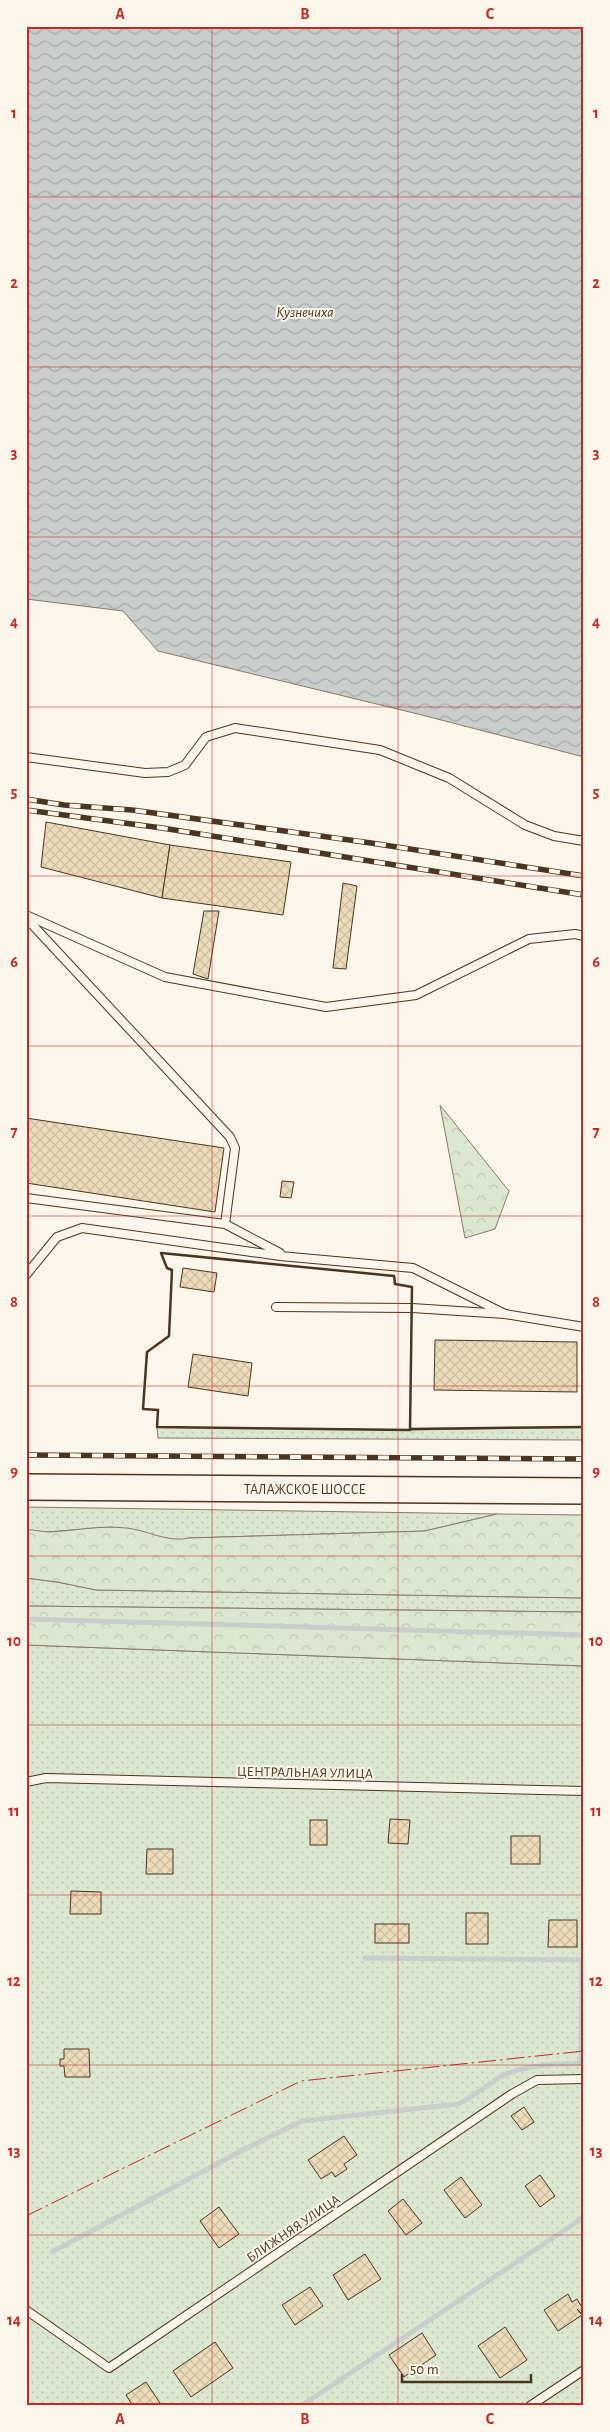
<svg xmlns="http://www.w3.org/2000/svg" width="610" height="2432" font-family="'Alegreya Sans',sans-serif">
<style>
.green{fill:url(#green-dots);stroke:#887966}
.forest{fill:url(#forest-crowns);stroke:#887966}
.water{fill:url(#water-waves);stroke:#887966}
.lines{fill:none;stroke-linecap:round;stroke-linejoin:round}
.stream{stroke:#c9cecd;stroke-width:5}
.building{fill:url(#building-cross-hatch);stroke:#4a3520}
.service-casing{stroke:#4a3520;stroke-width:10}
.primary-casing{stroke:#4a3520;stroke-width:28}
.service{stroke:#fbf6e9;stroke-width:8}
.primary{stroke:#fbf6e9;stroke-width:25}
.rail-casing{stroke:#4a3520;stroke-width:5.5}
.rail{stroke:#fbf6e9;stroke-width:4;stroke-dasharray:11;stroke-linecap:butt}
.wall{stroke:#4a3520;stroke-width:2.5}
.power{stroke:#c62828;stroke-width:1;stroke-dasharray:18 4 2.5 4;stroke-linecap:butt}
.grid{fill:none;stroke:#c62828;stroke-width:1;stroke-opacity:0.55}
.labels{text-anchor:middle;stroke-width:4;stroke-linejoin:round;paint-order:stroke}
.street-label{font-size:14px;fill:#4a3520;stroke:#fbf6e9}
.water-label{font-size:15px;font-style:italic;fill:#4a3520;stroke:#fbf6e9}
.neatline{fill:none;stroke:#c62828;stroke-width:2}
.grid-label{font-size:16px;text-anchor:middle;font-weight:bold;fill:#c62828}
</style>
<defs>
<pattern id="green-dots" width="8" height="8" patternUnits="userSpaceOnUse" patternTransform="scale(1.25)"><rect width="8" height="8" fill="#dce7d0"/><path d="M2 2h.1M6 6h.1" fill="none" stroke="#bec7b2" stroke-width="1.8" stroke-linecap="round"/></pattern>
<pattern id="forest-crowns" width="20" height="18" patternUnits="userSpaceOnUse" patternTransform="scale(1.25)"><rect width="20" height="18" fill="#dce7d0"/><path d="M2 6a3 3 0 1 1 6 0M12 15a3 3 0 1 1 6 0" fill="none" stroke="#bec7b2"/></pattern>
<pattern id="water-waves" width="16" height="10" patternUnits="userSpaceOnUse" patternTransform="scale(1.25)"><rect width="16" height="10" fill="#c9cecd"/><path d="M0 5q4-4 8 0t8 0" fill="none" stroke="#a5a8a6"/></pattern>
<pattern id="building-cross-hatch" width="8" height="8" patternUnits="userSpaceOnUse" patternTransform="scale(1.25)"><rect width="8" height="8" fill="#ecdcbc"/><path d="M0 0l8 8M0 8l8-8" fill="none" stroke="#ccbda1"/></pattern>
</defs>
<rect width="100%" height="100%" fill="#fbf6e9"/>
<g class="green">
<path d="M157,1427L410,1430L584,1427V1440L158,1438Z"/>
<path d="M26,1507L497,1514L425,1531L189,1538L178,1541L111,1527L46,1532L26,1530Z"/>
<path d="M26,1578L57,1582L97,1590L584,1598V1612L26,1606Z"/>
<path d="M26,1645L584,1666V2406H26Z"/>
</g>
<g class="forest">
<path d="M440,1105L509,1191L495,1229L465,1238Z"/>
<path d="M497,1514L584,1515V1598L96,1590L57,1582L26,1578V1530C34,1529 41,1532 49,1532C74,1531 100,1525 126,1528C147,1530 168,1543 189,1538L425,1531Z"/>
<path d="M26,1606L584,1612V1666L26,1645Z"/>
</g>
<path class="water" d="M26,26H584V757L422,715L158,651L123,611L26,599Z"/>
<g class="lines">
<g class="stream">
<path d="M26,1619L584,1635"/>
<path d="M365,1958L582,1960L581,2063"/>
<path d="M52,2252L243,2150L302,2121L458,2104C473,2097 484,2087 497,2079C523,2063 555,2065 584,2063"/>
<path d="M301,2406L584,2217"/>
</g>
</g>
<g class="building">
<path d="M46,822L170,845L162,898L41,867Z"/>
<path d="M170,845L291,862L283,915L162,898Z"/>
<path d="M343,883L357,886L346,969L333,968Z"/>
<path d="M204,911H219L208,979L193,974Z"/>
<path d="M26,1118L224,1148L215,1212L26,1183Z"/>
<path d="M282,1181L294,1182L291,1198L280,1197Z"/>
<path d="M183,1268L217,1273L214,1292L180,1287Z"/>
<path d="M435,1340L577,1342V1392L434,1390Z"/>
<path d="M193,1354L252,1363L248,1396L188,1387Z"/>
<path d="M390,1819L410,1820L408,1844L388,1843Z"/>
<rect x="310" y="1820" width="17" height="25"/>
<rect x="511" y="1836" width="29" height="28"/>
<path d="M147,1849H173V1874H146Z"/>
<path d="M71,1891L101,1892V1914H70Z"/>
<rect x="466" y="1913" width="22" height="31"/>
<path d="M549,1920H577V1947H548Z"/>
<rect x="375" y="1924" width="34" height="19"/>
<path d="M64,2049H89L90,2077H65L64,2066H60V2059H64Z"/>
<path d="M524,2107L534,2122L522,2130L511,2116Z"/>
<path d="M344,2136L357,2155L344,2164L347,2169L335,2177L332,2172L321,2179L308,2160Z"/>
<path d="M540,2175L555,2196L540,2207L525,2186Z"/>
<path d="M461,2177L482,2205L465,2218L444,2190Z"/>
<path d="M403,2199L422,2223L406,2235L388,2211Z"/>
<path d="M219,2207L239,2234L219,2248L200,2221Z"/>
<path d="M365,2254L381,2279L348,2300L333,2275Z"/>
<path d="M310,2287L323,2306L295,2325L282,2305Z"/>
<path d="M568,2294L572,2302L577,2299L584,2311L581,2313L577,2309L582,2315L558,2331L544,2310Z"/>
<path d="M505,2327L527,2360L500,2378L478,2346Z"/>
<path d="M422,2333L436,2355L404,2377L389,2355Z"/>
<path d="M215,2342L233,2368L191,2397L173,2371Z"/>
<path d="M146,2382L162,2406H133L126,2395Z"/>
</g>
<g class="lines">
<g class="service-casing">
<g id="service">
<path d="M26,757L145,773L168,772L185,765L206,737L235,728L380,750L449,778L525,825L554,836L584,841"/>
<path d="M26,915L165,977L326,1007L416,995L529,939L575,934L584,936"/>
<path d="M26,918L230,1137L235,1148L225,1224"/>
<path d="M26,1198L225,1224L280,1253"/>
<path d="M26,1275L57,1237L82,1228L280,1256L413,1268L505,1314"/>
<path d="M276,1307L412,1308L505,1314L584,1327"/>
<path d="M26,1782L46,1778L584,1791"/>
<path d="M26,2310L109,2368L512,2094L537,2080L584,2079"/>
<path d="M530,2406L584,2370"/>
</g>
</g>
<g class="primary-casing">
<path id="primary" d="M26,1487L584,1491"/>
</g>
<use href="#service" class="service"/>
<use href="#primary" class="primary"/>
<g class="rail-casing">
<g id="rail">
<path d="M26,799L64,805L132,810L371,843L584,876"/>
<path d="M26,810L162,828L584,895"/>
<path d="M26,1455L584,1459"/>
</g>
</g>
<use href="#rail" class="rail"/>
<g class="wall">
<path d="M161,1253L394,1276L395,1284L412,1287L410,1430L157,1427L158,1410L143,1409L147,1352L169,1336L172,1270L167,1268Z"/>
<path d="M410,1429L584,1427"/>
</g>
<path class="power" d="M26,2216L301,2081L584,2051"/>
</g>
<path class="grid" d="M212,26V2406M398,26V2406M26,197H584M26,367H584M26,537H584M26,707H584M26,876H584M26,1046H584M26,1216H584M26,1386H584M26,1556H584M26,1725H584M26,1895H584M26,2065H584M26,2235H584"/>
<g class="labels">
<g class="street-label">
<text x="305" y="1494">ТАЛАЖСКОЕ ШОССЕ</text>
<text transform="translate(305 1772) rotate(1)" y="5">ЦЕНТРАЛЬНАЯ УЛИЦА</text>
<text transform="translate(293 2228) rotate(-34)" y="5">БЛИЖНЯЯ УЛИЦА</text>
</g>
<g class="water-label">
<text x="305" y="317">Кузнечиха</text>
</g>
</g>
<rect width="610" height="2432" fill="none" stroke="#fbf6e9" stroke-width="55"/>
<path d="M402 2374v8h129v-8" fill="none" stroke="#4a3520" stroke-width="2.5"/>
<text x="410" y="2374" font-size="15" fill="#4a3520" stroke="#fbf6e9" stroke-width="4" paint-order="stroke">50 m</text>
<rect x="28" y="28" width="554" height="2376" class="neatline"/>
<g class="grid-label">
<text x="120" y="19">A</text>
<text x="305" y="19">B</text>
<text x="490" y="19">C</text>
<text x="14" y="118">1</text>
<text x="596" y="118">1</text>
<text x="14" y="288">2</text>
<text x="596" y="288">2</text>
<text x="14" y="458">3</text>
<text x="596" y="458">3</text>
<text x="14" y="627">4</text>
<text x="596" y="627">4</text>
<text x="14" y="797">5</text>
<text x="596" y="797">5</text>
<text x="14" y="967">6</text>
<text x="596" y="967">6</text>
<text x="14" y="1137">7</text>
<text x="596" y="1137">7</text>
<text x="14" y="1307">8</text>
<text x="596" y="1307">8</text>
<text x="14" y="1476">9</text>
<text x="596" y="1476">9</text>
<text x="14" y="1646">10</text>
<text x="596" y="1646">10</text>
<text x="14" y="1816">11</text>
<text x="596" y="1816">11</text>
<text x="14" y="1986">12</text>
<text x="596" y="1986">12</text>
<text x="14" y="2156">13</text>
<text x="596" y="2156">13</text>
<text x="14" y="2325">14</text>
<text x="596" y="2325">14</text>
<text x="120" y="2424">A</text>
<text x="305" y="2424">B</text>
<text x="490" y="2424">C</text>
</g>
</svg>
